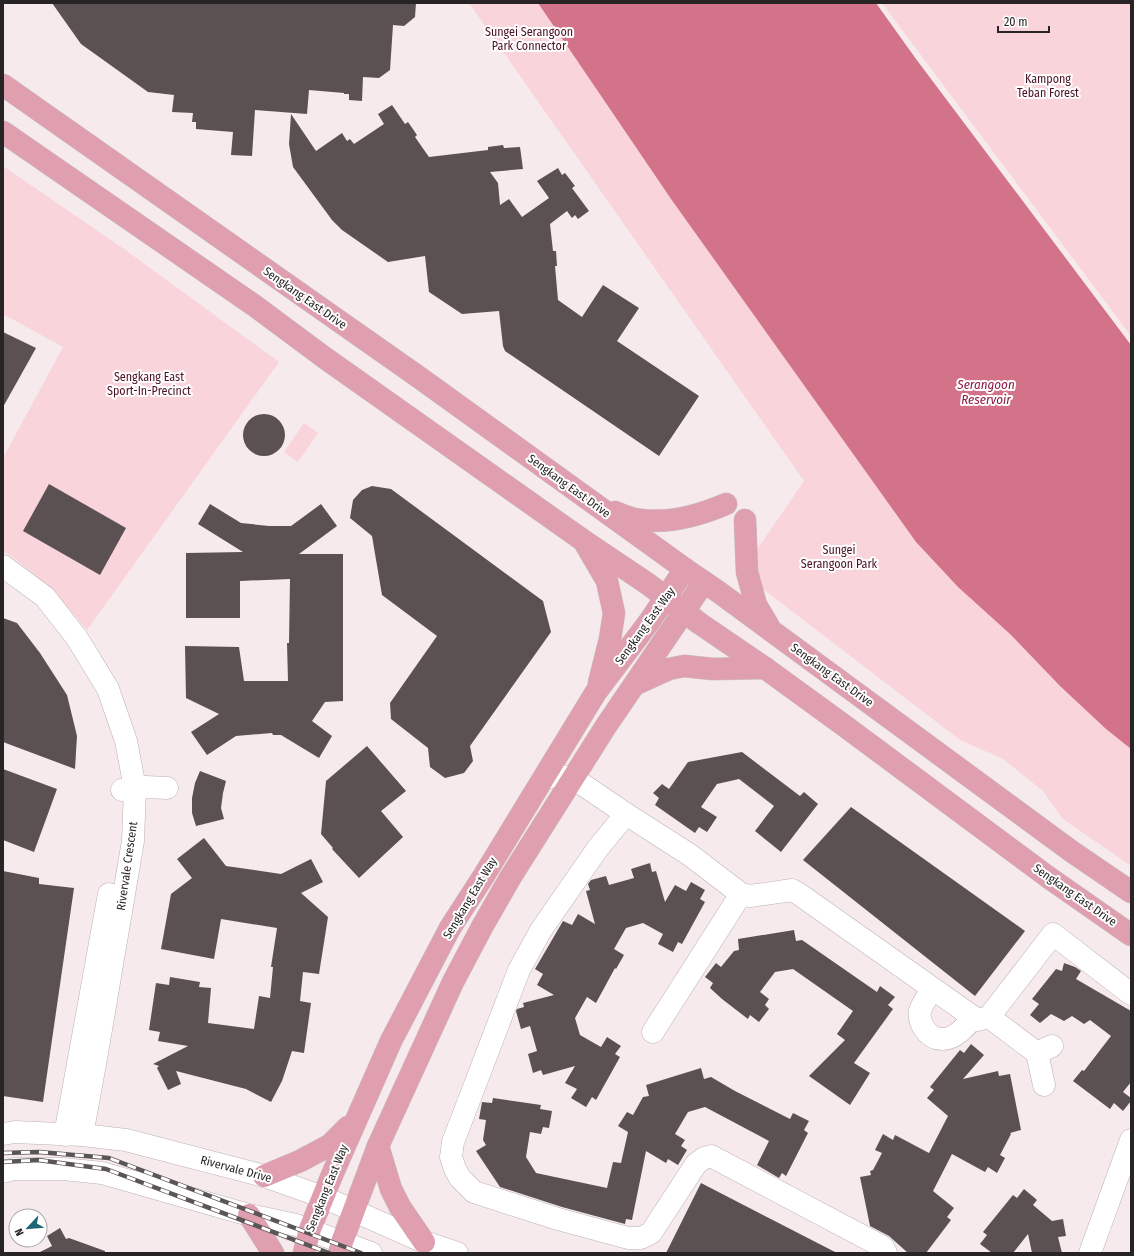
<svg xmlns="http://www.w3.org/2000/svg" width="1134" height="1256" font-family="'Fira Sans Condensed',sans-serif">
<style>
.green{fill:#fad4db}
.water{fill:#d3738a}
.building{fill:#5b5153}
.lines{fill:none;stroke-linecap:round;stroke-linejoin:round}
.minor-casing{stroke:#bcb1b3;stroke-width:23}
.major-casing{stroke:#cbcacb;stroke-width:23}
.minor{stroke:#fff;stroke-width:22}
.major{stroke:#df9faf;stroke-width:22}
.rail-casing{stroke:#5b5556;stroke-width:4.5}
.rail{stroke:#fff;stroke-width:3;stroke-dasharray:9;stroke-linecap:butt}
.labels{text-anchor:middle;stroke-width:4;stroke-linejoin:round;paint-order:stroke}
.park-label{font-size:12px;fill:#4d1124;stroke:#fff}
.street-label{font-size:12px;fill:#282425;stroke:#fff}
.water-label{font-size:13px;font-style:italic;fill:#8d1843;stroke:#fff}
</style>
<rect width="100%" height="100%" fill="#f6eaec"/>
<g class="green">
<path d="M469,3H538L671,199L916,542L958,587L1010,634L1060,686L1106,729L1131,749V866L1063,819L1043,791L1003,759L960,740L746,576L758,548L804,481Z"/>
<path d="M882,3H1131V336Z"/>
<path d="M3,166L124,249L279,362L87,630C60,597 38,574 3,551V458L63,347L3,314Z"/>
<path d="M304,423L318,433L298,462L284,452Z"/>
</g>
<path class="water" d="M538,3H876L916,59L1131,345V749L1106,729L1060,686L1010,634L958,587L916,542L671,199Z"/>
<g class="building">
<path d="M52,3H416L415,17L404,26L393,25L390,70L379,78L363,77L362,101L349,100V94H344V93L309,90L307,114L255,110L252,156L231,155L233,132L196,129V122H192L193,113L172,112L174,95L148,92L81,44Z"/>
<path d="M392,105L405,124L408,122L417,135L415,137L429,157L488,150V147L503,145L504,148L520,147L523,169L490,172L498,183L500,205L509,199L522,217L549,198L537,181L558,168L562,175L565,173L575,186L572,188L589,211L578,219L575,215L572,218L567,211L550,224L553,251H556L557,266H555L558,300L582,317L603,285L639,308L617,341L699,396L659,456L505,351L503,346L499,311L462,314L429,292L425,256L388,262L342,230L332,220L293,167L289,144L291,114L316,151L342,133L347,141L350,139L354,144L384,124L378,114Z"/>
<path d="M3,332L36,348L3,407Z"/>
<circle cx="264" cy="435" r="21"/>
<path d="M49,484L126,528L100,575L23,531Z"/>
<path d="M372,486L391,489L543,601L551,632L470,746L473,761L464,773L445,778L430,767L428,748L391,719L390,703L437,636L382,595L372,536L350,518L353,500L362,490Z"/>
<path d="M210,504L241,523L269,526H291L321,504L337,526L299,554H343V701L325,702L312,721L332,736L319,758L281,735H273L272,733L236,736L207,755L191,732L219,714L186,698L185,646L239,647L244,681H288L287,643H289L290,579L240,581V618H186V553L243,552L198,524Z"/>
<path d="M3,618L17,623L40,653L67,695L77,736L75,769L3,742Z"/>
<path d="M367,746L406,791L381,811L403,837L359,878L332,849L333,848L321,834L326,781Z"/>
<path d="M742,752L800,796L804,792L818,804L781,852L755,831L774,806L739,779L717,784L701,807L717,817L707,832L699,827L695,833L655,805L659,798L653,793L662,784L669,789L688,762Z"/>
<path d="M3,769L57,789L34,852L3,840Z"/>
<path d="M200,771L226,781L223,793L221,808L224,819L196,826L192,813V798L195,783Z"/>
<path d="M851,807L1025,931L975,996L803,860Z"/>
<path d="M204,838L226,866L281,874L311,859L323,882L301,893L328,917L319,974L303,972L300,1001L311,1003L304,1053L292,1051L282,1081L271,1102L246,1089L176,1071L181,1084L168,1090L157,1068L159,1066L153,1064L188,1046L158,1041L160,1032L149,1030L156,983L169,985L170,977L200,982L199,987L211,988L208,1023L254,1029L259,996L270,998L273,967H271L277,928L221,919L214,959L161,949L171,894L192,878L177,859Z"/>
<path d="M650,863L652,872L656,871L665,902L675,885L686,891L691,882L705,890L700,899L705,902L682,944L678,942L673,952L658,944L663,934L643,923L626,928L614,949L624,955L616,969L615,968L596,1003L587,997L575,1018L580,1035L601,1047L607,1037L621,1046L615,1054L620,1057L596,1100L592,1097L586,1107L571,1098L577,1089L565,1083L575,1066L543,1075L541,1070L533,1073L528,1054L537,1051L530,1026L521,1029L516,1011L517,1009L524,1007L523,1003L554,995L537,985L543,974L535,969L563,921L572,925L578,914L595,924L586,891L590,890L588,884L591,880L606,876L609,885L634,878L631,869Z"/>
<path d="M3,871L39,878V884L74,888L43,1102L3,1096Z"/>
<path d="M794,930L796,941L802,940L877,992L880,986L895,997L888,1005L893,1009L854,1063L870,1073L850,1105L809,1076L845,1040L837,1034L853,1011L793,969L775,972L760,992L769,999L765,1005L769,1009L759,1022L750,1015L748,1019L722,999L710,988L713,983L705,977L716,963L721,967L734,951L739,950L738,939Z"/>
<path d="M1064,963L1075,967L1081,971L1076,979L1131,1011V1082L1123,1092L1131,1098V1101L1123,1111L1114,1103L1110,1109L1073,1081L1082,1070L1084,1071L1111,1036L1090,1020L1084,1024L1072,1016L1064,1021L1051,1014L1040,1023L1030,1015L1039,1004L1032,999L1056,969L1062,971Z"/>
<path d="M971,1044L984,1055L963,1079L998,1071L999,1076L1010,1074L1021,1130L1010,1133L1011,1134L1000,1155L1005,1158L997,1173L988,1167L985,1172L952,1154L933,1191L954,1208L947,1217L951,1220L926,1253H908L889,1236L870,1226L860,1177L871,1175L870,1171L873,1170L882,1153L875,1150L883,1134L893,1140L895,1135L929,1153L948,1116L927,1098L934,1090L930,1087L960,1050L964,1053Z"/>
<path d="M701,1068L704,1079L711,1077L735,1091L790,1119L793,1113L809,1121L804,1130L808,1133L786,1176L782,1173L779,1178L757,1165L769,1141L705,1107L688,1112L675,1134L685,1140L681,1146L687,1150L678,1165L668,1159L666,1163L646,1151L632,1220L626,1219L625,1224L562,1207L500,1187L476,1151L486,1145L483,1140L486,1120L479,1119L482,1102L492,1103L493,1098L541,1105L540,1109L552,1111L549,1128L543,1127L541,1134L530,1132L526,1157L536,1173L607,1188L613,1162L621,1163L628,1132L618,1126L627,1112L633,1115L643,1097L649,1096L646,1085Z"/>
<path d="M701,1183L837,1253H666Z"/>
<path d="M1024,1189L1037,1200L1033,1205L1052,1221L1063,1219L1066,1236L1058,1237L1062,1253H1032L1028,1234L1013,1253H992L980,1244L987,1235L983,1232L1013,1195L1017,1198Z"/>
<path d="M60,1228L66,1239L69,1238L105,1251V1253H38L52,1246L47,1236Z"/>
</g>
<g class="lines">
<g class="minor-casing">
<g id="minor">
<path d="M3,566L45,597L77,638L108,689L126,741L135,788L133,841L97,1053L82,1135"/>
<path d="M542,780L556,775L573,778L626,814L690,855L741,894L750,896L792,890L799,894L973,1017L978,1020L989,1017L1053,934L1131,994"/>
<path d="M122,790L146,787L167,788"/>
<path d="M626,814L598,848L541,930L519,970L453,1142L451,1157L455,1169L460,1178L474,1192L558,1219L628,1238H641L651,1233L696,1164L704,1158L711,1156L883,1247L886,1253"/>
<path d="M933,989C928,996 922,1003 920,1011C918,1024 929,1040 943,1039C955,1039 967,1026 973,1017"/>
<path d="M989,1017L1037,1053L1052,1046"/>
<path d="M653,1032L741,894"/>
<path d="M1037,1053L1044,1085"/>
<path d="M3,1134L15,1132L82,1135L126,1140L264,1176L323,1197L424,1242L457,1253"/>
<path d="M65,1135L109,894"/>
<path d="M3,1172L14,1169H63L102,1173L249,1215L296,1225L371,1253"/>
<path d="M1090,1253L1131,1140"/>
</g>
</g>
<g class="major-casing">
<g id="major">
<path d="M3,85L420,378L685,569L720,593L1071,851L1131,892"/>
<path d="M3,132L255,306L325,358L584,541L648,584L699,623L765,668L842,724L1048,877L1131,935"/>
<path d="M615,512C621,515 628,517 635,519C666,525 698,516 726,504"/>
<path d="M745,520L747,572L756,605L768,625"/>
<path d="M586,545L607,581L614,613L610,639L599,683"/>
<path d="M636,684L669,669L684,666L713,669L765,668"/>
<path d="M378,1146L391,1189L400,1207L424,1242"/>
<path d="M264,1176L300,1161L330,1145L348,1127"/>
<path d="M249,1215L273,1253"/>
<path d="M304,1253L310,1229L332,1175L391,1041L450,928L483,877L596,692L649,622L685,569"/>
<path d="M339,1253L342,1242L378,1146L453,982L482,927L510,878L606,726L704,582"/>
</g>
</g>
<use href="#minor" class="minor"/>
<use href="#major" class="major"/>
<g class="rail-casing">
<g id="rail">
<path d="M3,1153L39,1152L109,1158L361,1253"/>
<path d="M3,1162L38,1160L106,1169L329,1253"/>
</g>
</g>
<use href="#rail" class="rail"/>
</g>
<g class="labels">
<g class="park-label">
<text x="529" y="36">Sungei Serangoon<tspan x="529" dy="14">Park Connector</tspan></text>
<text x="1048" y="83">Kampong<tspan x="1048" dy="14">Teban Forest</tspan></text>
<text x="149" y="381">Sengkang East<tspan x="149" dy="14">Sport-In-Precinct</tspan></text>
<text x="839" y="554">Sungei<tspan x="839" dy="14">Serangoon Park</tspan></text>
</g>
<g class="street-label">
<text transform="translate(305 298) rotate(35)" y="4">Sengkang East Drive</text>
<text transform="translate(569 486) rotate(36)" y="4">Sengkang East Drive</text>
<text transform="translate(645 626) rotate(-54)" y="4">Sengkang East Way</text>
<text transform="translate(832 675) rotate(36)" y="4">Sengkang East Drive</text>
<text transform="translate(127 866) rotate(-82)" y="4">Rivervale Crescent</text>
<text transform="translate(1075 895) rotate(35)" y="4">Sengkang East Drive</text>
<text transform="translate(470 898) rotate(-59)" y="4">Sengkang East Way</text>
<text transform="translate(236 1169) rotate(15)" y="4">Rivervale Drive</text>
<text transform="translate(327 1188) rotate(-68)" y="4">Sengkang East Way</text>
</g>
<g class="water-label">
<text x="986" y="389">Serangoon<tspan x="986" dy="15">Reservoir</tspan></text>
</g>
</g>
<rect width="1134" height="1256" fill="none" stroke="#282425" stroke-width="8"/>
<g transform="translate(28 1228) rotate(244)"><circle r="19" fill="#ffffff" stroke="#a9a7a8"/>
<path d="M0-3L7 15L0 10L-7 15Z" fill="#1f6675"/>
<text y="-6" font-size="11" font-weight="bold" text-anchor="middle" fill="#282425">N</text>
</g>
<path d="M998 26v6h51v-6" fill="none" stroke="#282425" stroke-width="2"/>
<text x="1004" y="26" font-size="12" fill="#282425" stroke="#ffffff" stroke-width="3" paint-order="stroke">20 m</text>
</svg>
